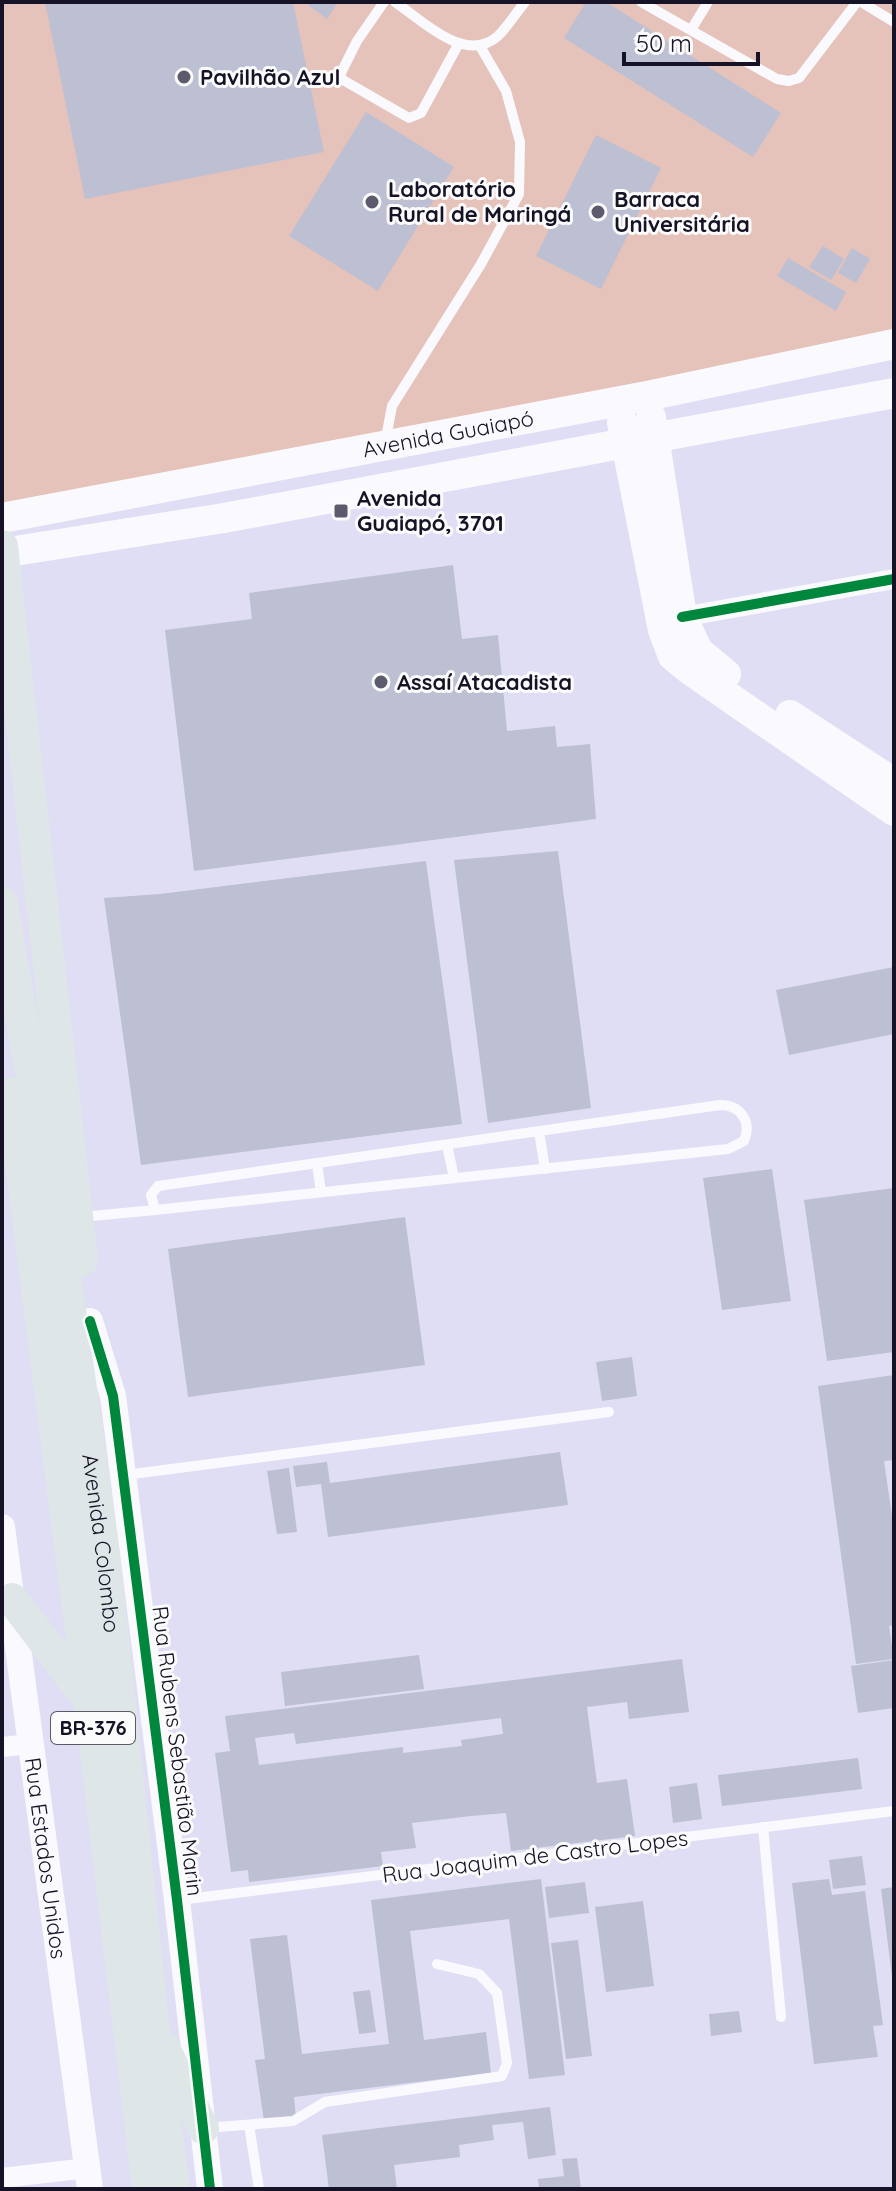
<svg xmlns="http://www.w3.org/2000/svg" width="896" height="2191" font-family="Quicksand,sans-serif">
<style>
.green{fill:#e5c2ba}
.building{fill:#bdbfd3;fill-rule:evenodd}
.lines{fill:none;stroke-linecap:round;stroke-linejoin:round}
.service{stroke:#fafafe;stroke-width:10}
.minor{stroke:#fafafe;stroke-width:20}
.tertiary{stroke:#fafafe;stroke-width:26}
.secondary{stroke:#fafafe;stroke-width:30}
.primary{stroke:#dee6e7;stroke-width:32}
.cycleway-casing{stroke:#fbfbfb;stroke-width:15}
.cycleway{stroke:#00873e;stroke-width:10}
.poi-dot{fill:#5d5a6e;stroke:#fbfbfb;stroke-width:3}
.labels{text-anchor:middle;stroke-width:6;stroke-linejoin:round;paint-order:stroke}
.shield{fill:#fbfbfb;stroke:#5b5966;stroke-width:2}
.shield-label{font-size:20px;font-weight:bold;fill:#161326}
.poi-label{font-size:22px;font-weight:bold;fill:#161326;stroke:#fbfbfb;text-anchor:start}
.street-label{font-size:22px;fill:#161326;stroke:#fbfbfb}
</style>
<rect width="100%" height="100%" fill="#e0def5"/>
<path class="green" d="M2,2H894V344L2,518Z"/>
<g class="building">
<path d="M45,2H293L324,152L85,199Z"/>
<path d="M304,2H338L327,19Z"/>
<path d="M586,2H606L781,113L753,157L564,38Z"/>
<path d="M366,112L454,167L378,291L289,236Z"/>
<path d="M596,135L661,168L601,289L536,256Z"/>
<path d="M823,246L844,259L831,280L809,267Z"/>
<path d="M852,248L870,259L856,283L838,273Z"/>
<path d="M788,258L846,292L836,311L777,276Z"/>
<path d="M453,565L462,639L498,635L507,731L555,726L557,747L590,744L596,819L194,871L165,630L252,619L249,593Z"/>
<path d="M558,851L591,1108L488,1123L454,860Z"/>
<path d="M426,861L462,1124L141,1165L104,898L160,894Z"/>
<path d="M894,967V1034L789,1055L776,990Z"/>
<path d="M772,1169L791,1301L722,1310L703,1178Z"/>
<path d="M894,1188V1352L827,1361L804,1200Z"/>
<path d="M405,1217L425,1365L188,1397L168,1249Z"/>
<path d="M632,1357L637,1396L602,1401L596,1362Z"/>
<path d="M894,1375V1460L884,1461L894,1530V1625L889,1626L894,1659L856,1664L818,1386Z"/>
<path d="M560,1452L568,1505L328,1537L321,1484L296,1487L293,1466L327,1462L330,1483Z"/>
<path d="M289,1468L297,1532L277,1534L267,1471Z"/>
<path d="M419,1655L424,1689L285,1706L281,1672Z"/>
<path d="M682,1659L689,1712L629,1719L627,1702L587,1707L597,1783L627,1779L635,1836L511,1851L506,1813L471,1816L412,1823L416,1848L381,1852L383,1866L249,1882L248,1870L231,1872L215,1753L230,1751L225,1716ZM501,1718L503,1734L461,1740L462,1746L403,1753V1747L259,1765L255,1738L294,1733L296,1744Z"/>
<path d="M894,1660V1708L858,1713L851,1666Z"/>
<path d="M858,1758L862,1789L722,1806L718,1775Z"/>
<path d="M697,1783L702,1819L673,1823L669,1787Z"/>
<path d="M862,1856L866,1885L833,1889L829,1860Z"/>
<path d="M541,1879L565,2075L529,2079L509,1919L410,1931L424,2040L486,2032L491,2073L294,2097L296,2118L264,2121L255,2060L265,2059L250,1939L287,1935L302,2054L389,2044L371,1900Z"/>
<path d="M829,1879L832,1895L865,1891L883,2025L873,2026L878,2057L814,2064L792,1883Z"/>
<path d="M585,1882L589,1913L549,1918L545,1887Z"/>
<path d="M894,1887V1977H892L881,1889Z"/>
<path d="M643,1901L654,1986L606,1992L595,1907Z"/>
<path d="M578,1940L592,2056L566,2059L551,1943Z"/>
<path d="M370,1990L376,2032L359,2034L353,1992Z"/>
<path d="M739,2011L742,2032L711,2036L709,2014Z"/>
<path d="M550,2107L556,2155L528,2159L523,2122L492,2125L494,2140L459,2145L460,2157L394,2165L397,2189H329L322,2135Z"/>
<path d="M577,2158L581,2189H539L538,2179L564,2176L562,2159Z"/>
</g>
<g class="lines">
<g class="service">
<path d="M384,2L357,41L340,75L343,80L409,118L421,113L459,43"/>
<path d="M395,2C422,20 465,65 498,36C508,26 516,13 525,2"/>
<path d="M641,2L777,79L789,81L799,78L857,2"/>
<path d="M861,2L894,22"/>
<path d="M691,30L708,2"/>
<path d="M385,443L392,406L481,264L519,194L520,142L506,91L480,46"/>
<path d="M539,1132L545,1169"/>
<path d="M447,1145L454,1178"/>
<path d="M317,1164L321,1192"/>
<path d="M81,1217L155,1210L728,1149L744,1141C752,1122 741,1105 720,1105L158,1186L151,1195L155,1210"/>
<path d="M125,1475L609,1412"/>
<path d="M763,1827L781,2017"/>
<path d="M179,1900L894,1811"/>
<path d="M249,2125L259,2189"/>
<path d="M206,2128L293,2121L325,2102L502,2076L507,2063L497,1993L479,1974L437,1964"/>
</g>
<g class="minor">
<path d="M682,617L894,579"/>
<path d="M2,1747L31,1744"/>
<path d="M2,2178L87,2168"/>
</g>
<g class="tertiary">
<path d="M90,1321L113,1396L177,1900L210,2189"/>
<path id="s1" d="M2,1527L90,2189"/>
</g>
<g class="secondary">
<path d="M651,417L682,617L698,651L726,674"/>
<path d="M622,422L663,630L673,656L690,670L894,811"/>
<path id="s2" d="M2,518L647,396L894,344"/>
<path d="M2,553L224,518L894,393"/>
<path d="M790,715L894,783"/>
</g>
<g class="primary">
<path d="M2,546L82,1260"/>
<path id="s3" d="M2,903L64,1267L105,1562L153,2023L174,2189"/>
<path d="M12,1093L90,1702L148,2189"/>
<path d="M12,1599L90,1702"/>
<path d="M164,2048L203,2128"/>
</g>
<g class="cycleway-casing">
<g id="cycleway">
<path d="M682,617L894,579"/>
<path d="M90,1321L113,1396L177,1900L210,2189"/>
</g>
</g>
<use href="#cycleway" class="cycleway"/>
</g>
<g class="poi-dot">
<circle cx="184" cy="77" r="8"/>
<circle cx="372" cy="202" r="8"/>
<circle cx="598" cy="212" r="8"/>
<rect x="333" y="503" width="16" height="16" rx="4"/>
<circle cx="381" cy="682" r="8"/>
</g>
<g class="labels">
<rect class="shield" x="51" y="1712" width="84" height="32" rx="6"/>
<g class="shield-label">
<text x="93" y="1735">BR-376</text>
</g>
<g class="poi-label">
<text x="200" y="85">Pavilhão Azul</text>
<text x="388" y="197">Laboratório<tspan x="388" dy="25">Rural de Maringá</tspan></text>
<text x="614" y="207">Barraca<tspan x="614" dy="25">Universitária</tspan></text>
<text x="357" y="506">Avenida<tspan x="357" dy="25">Guaiapó, 3701</tspan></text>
<text x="397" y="690">Assaí Atacadista</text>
</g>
<g class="street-label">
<text dy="8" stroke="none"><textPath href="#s2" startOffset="454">Avenida Guaiapó</textPath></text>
<text dy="8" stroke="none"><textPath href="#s3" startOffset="648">Avenida Colombo</textPath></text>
<text transform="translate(178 1751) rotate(83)" y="8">Rua Rubens Sebastião Marin</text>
<text transform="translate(535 1856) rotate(-7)" y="8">Rua Joaquim de Castro Lopes</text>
<text dy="8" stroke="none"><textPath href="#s1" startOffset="334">Rua Estados Unidos</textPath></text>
</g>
</g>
<rect width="896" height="2191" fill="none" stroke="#161326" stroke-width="8"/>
<path d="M624 52v12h134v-12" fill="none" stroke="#161326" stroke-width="4"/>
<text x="636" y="52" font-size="24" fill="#161326" stroke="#fbfbfb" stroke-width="6" paint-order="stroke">50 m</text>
</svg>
